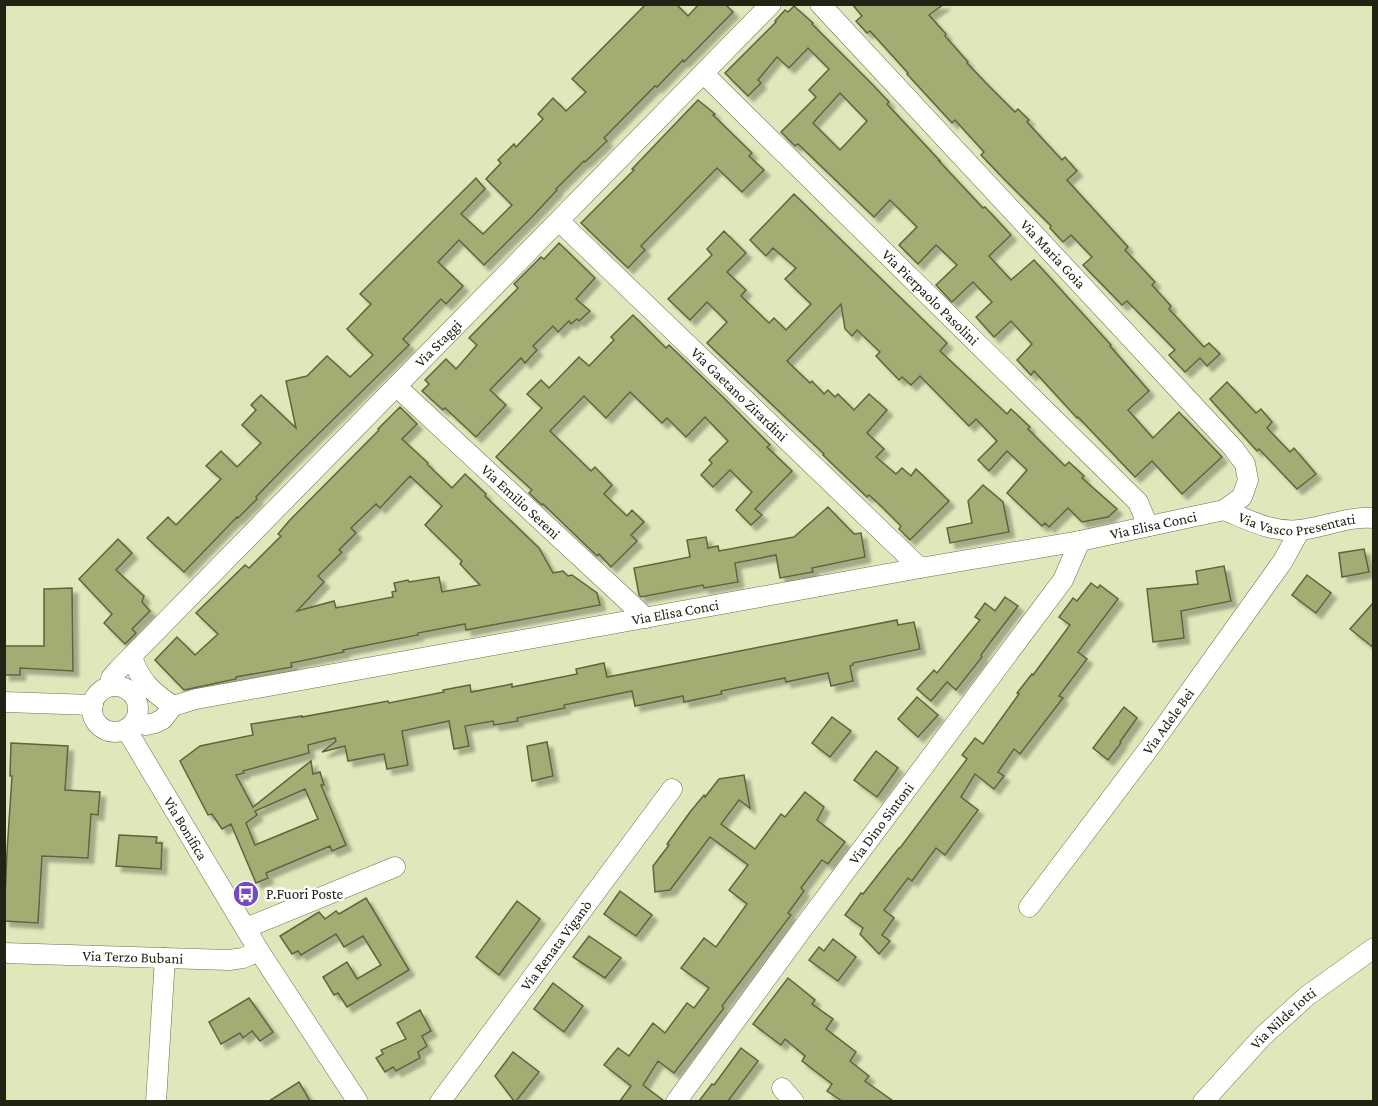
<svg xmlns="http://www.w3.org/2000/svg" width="1378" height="1106" font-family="'Crimson Pro',serif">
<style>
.building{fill:#a2ad73;stroke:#5d653c;stroke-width:1.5;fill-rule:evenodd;filter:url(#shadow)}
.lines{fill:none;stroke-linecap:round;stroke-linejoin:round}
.street-casing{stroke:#6a7249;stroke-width:21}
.street{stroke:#fff;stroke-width:20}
.labels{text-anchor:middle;stroke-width:5;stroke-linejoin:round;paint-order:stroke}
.street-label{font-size:15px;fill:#202413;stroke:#fff}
.poi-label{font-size:15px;fill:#202413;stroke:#fff;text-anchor:start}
</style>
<defs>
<filter id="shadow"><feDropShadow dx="5.5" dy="5.5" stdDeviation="1.5" flood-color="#0004"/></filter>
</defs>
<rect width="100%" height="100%" fill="#dee8ba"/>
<g class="building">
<path d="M646,4H676L688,16L699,4H725L733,12L684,62L683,60L657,87L655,86L604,138L607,141L585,162L584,161L556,189L557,190L532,217L484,265L459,240L438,262L463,286L446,304L441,299L403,339L409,345L290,462L256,497L257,499L238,518L237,517L184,572L147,538L168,517L176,525L221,479L206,466L221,451L237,467L261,443L242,425L256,410L251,405L261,395L296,428L286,381L307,376L327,356L350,377L373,355L347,329L371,304L360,294L476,178L485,189L461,214L483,234L512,205L486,179L501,163L498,160L514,144L516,147L543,119L538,114L553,98L566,111L586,92L572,79Z"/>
<path d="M852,4H944L929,15L946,34L945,36L968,62L967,63L986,83L1015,112L1018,109L1029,120L1027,122L1062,160L1065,157L1077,171L1067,180L1128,247L1125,250L1155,282L1152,285L1171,306L1169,309L1204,347L1209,343L1220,354L1207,366L1200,358L1185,372L1169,355L1175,350L1127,301L1122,305L1083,265L1092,257L1071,235L1063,242L1050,228L1051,226L1003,178L981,155L984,152L955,120L952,123L907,74L908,73L870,31L867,33L856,21L862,16Z"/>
<path d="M794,6L813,23L812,24L871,83L889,102L887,104L940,161H939L983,208L985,207L1011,235L989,256L1011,280L1034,260L1111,345L1110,346L1149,391L1128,410L1153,438L1179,412L1222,457L1182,494L1152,461L1135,477L1078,417L1077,418L1034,371L1031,375L1017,360L1032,344L1011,321L994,337L976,317L992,302L973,282L952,302L950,300L936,285L957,265L936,245L918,264L899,245L917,227L890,200L874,217L798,144L795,146L781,132L816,97L809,90L829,69L808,48L789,68L777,57L758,80L761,83L748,96L725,73L776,22L775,21L785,10L788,12ZM840,93L867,121L840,150L813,123Z"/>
<path d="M698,100L715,114L713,115L752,153L749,156L764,170L742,192L717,168L641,246L645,250L628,268L581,223L634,170L632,169Z"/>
<path d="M794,194L947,343L940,351L1007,414L1011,409L1030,427L1028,429L1065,466L1069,462L1084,476L1082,478L1117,509L1108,517L1082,522L1068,508L1049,527L1045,523L1042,526L1007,493L1027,470L1007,451L989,471L978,460L997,441L976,419L969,426L920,376L911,385L902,377L899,380L876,356L880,352L857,330L852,336L845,329L841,304L787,361L810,383L812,381L824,394L828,390L835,397L838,394L854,410L869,394L887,410L867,433L884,449L876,457L896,474L902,468L911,476L916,469L949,501L910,540L899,529L901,526L881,506L869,495L867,497L823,455L824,454L707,343L727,322L707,302L690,320L668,299L712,255L707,249L724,231L746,253L727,272L746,290L741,296L769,323L774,318L786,330L811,304L785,279L796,268L773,248L766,256L750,240Z"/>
<path d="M559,243L595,278L576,299L590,311L579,321L577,319L571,324L569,321L558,332L553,326L533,346L537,350L525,363L521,358L490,390L506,405L476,437L445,408L443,410L422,391L429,384L425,380L446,359L456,369L477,345L469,338L518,288L514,284L541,257L544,259Z"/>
<path d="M633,315L666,348L669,345L724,398L770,445L767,447L792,471L755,509L762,515L751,525L736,510L752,492L730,470L713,487L701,475L712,463L709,460L728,441L705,417L686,437L667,418L662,423L630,392L606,418L584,396L550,431L591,471L595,467L612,485L604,494L627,516L632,510L644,522L631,535L637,541L611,567L599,554L597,556L543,504L542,505L530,494L529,493L532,490L496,457L542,408L527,394L541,380L549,388L579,357L589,366L614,340L611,337Z"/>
<path d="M1227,382L1256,413L1261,409L1272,422L1267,428L1290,452L1294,448L1316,474L1297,489L1259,449L1257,451L1210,399Z"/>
<path d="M400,407L417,424L402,439L428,463L427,464L452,488L465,474L486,494L485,496L539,548L553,573L563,571L568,576L572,575L597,593L600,605L466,630L465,624L418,633V635L343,650L344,652L291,663L292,667L236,677V679L184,690L155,660L177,637L195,655L218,634L196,613L245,565L249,568L281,536L278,534L289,521L379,430L378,429ZM410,476L442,506L425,525L462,561L460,564L480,585L442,592L439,577L409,582L408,580L394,583L396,591L392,592L393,597L336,608L334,601L297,611L324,582L318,576L342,552L339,550L356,533L351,528L376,504L380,508Z"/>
<path d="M983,485L1003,502L1009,532L950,543L947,528L972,523L968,501Z"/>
<path d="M828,507L854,534L861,533L865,557L812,568L813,572L780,578L776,555L735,563L738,582L704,588L703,585L641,597L639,595L634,568L690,557L687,540L706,537L708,548L718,546L719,551L794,537Z"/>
<path d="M118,539L132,553L116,570L144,596L142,602L150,611L132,629L136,633L125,644L104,623L112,614L79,579Z"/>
<path d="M1364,549L1369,572L1342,577L1339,553Z"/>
<path d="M1224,566L1231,601L1181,611L1184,638L1153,642L1147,589L1198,584L1196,571Z"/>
<path d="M1307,575L1331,593L1316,613L1292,595Z"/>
<path d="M1091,583L1098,588L1100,585L1118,599L1078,652L1087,659L1059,696L1063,698L1020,754L1014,749L998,772L1004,776L994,789L975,774L961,797L978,810L945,855L936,848L912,881L908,878L884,910L894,918L882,935L890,941L879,954L860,934L863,928L845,915L861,893L863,894L899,848H900L967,759L962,755L975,738L983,744L1019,694L1017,693L1032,674L1033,675L1070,625L1059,617L1073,598L1077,601Z"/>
<path d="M72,588L73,671L20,668V675H4V646H44V589Z"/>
<path d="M1005,597L1018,606L989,644L981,655L982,657L956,690L947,682L931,701L917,689L934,670L937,673L980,620L975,617L985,603L995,611Z"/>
<path d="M1374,602V648L1350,629Z"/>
<path d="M897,620L898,625L914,622L920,649L853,663V665L850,666L853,681L831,686L828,673L786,682L785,678L721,691L722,694L684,702L683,696L635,706L632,691L564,705L565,708L517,718L518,721L494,725L493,721L465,726L469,746L454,749L449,721L402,731L408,765L387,769L384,754L348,761L345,746L322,752L336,741L335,738L308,745L309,753L243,771L244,773L236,775L253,807L311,761L313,774L320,772L324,785H321L346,845L332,851L330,846L266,873L268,878L256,883L231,824L222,829L212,814L208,815L180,761L200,746L253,735L251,724L302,716V717L388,701L389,703L444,692L443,690L470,685L471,692L512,684V687L577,674L576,669L604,663L607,677ZM305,789L318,819L255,845L246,823L257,815L255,811Z"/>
<path d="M917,697L938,715L918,737L898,719Z"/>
<path d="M1124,707L1137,718L1120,742L1121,743L1108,760L1093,748Z"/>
<path d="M832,717L851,731L830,757L812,743Z"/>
<path d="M547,742L553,776L532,781L527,746Z"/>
<path d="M11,743L68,746L65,790L100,792L98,815L91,814L88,858L42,856L38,923L4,921L7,852L12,776H10Z"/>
<path d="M876,751L898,768L877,797L854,780Z"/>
<path d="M744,775L750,808L739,800L721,824L755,849L781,814L785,817L805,792L824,807L817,820L845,842L828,864L822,860L801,888L804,891L788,913L791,915L722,1006L724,1008L674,1073L658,1061L643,1085L664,1101H620L631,1086L604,1065L618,1048L629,1056L653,1023L665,1033L687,1003L694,1008L709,988L681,968L704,938L716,947L747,904L729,890L748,865L710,837L670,890L655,892L653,866L669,845L667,844L690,812L704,795L705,797L719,779Z"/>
<path d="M119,835L157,837L156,843H162L161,869L116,866Z"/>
<path d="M620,891L652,915L636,936L604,914Z"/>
<path d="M366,898L409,970L347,1007L338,993L334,995L323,977L347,962L357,979L381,965L363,936L344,947L336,934L301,955L298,951L292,954L280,936L319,912L325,919L336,911L339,914Z"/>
<path d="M517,901L540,919L499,975L476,957Z"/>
<path d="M589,936L621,958L605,978L573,957Z"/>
<path d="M833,939L856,957L838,981L809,960L819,947L824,951Z"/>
<path d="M788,978L815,1000L812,1004L833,1019L826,1029L856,1052L850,1061L869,1076L865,1081L893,1101H842L827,1091L832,1084L802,1061L805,1056L785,1039L781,1045L753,1024Z"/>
<path d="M553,983L583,1006L564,1032L534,1009Z"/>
<path d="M249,998L273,1032L260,1041L252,1031L243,1038L240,1033L221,1044L209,1022Z"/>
<path d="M420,1010L431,1031L422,1036L427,1046L418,1052L420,1058L396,1071L393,1067L385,1072L376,1058L383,1054L381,1050L406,1039L397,1023Z"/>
<path d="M741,1048L758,1061L728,1101H699L712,1084L714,1085Z"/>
<path d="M513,1052L539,1072L516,1101H514L495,1076Z"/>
<path d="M299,1082L310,1101H269Z"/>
</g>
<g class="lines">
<g class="street-casing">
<g id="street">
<path id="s1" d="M704,74L1138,502L1148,526"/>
<path id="s2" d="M559,221L920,568"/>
<path id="s3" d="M396,386L646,618"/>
<path id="s4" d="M1224,510C1249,520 1272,533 1300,530C1325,527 1348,516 1374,518"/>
<path d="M132,657C140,681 152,692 173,706"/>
<path id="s5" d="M111,686V678L118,670L771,4"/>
<circle cx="115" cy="709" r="23"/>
<path d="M4,702L93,705"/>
<path id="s6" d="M134,722L146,725L155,723L163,719L173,706L196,699L920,568L1080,541L1224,510L1242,497L1248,480L1245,464L1234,449L820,4"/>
<path id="s7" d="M126,729L259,951L358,1102"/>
<path id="s8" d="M1029,907L1150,747L1283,561L1300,530"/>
<path d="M246,928L395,867"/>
<path id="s9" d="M4,953L229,960L243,958L259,951"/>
<path d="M782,1088L794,1102"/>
<path d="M156,1102L165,958"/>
<path id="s10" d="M440,1102L672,789"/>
<path id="s11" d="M676,1102L803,928L1063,580L1080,541"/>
<path id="s12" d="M1203,1102L1263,1036L1307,996L1374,948"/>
</g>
</g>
<use href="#street" class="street"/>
</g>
<defs>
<g id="bus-disc" transform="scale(1.35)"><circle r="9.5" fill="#7749c1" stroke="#fff"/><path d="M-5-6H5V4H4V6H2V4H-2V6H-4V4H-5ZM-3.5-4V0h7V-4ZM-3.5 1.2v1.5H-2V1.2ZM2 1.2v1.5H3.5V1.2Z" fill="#fff"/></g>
</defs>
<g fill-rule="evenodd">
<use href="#bus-disc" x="246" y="894"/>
</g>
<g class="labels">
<g class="street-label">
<text transform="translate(1053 254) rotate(47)" y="5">Via Maria Goia</text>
<text dy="5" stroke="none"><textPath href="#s1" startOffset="318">Via Pierpaolo Pasolini</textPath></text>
<text dy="5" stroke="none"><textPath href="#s5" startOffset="476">Via Staggi</textPath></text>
<text dy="5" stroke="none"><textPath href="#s2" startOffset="250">Via Gaetano Zirardini</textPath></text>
<text dy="5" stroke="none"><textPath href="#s3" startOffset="170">Via Emilio Sereni</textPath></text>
<text dy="5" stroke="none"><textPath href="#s4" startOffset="76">Via Vasco Presentati</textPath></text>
<text dy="5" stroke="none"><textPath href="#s6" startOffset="1044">Via Elisa Conci</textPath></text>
<text dy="5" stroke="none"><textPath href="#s6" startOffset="558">Via Elisa Conci</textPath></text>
<text dy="5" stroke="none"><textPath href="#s8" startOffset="232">Via Adele Bei</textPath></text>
<text dy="5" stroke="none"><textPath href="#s11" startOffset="346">Via Dino Sintoni</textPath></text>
<text dy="5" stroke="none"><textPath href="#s7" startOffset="116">Via Bonifica</textPath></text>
<text dy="5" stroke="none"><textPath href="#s10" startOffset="195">Via Renata Viganò</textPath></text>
<text dy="5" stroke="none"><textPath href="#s9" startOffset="129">Via Terzo Bubani</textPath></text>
<text dy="5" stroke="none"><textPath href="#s12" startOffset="116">Via Nilde Iotti</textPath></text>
</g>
<g class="poi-label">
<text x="266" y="899">P.Fuori Poste</text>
</g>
</g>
<rect width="1378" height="1106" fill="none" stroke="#202413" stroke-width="12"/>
</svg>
